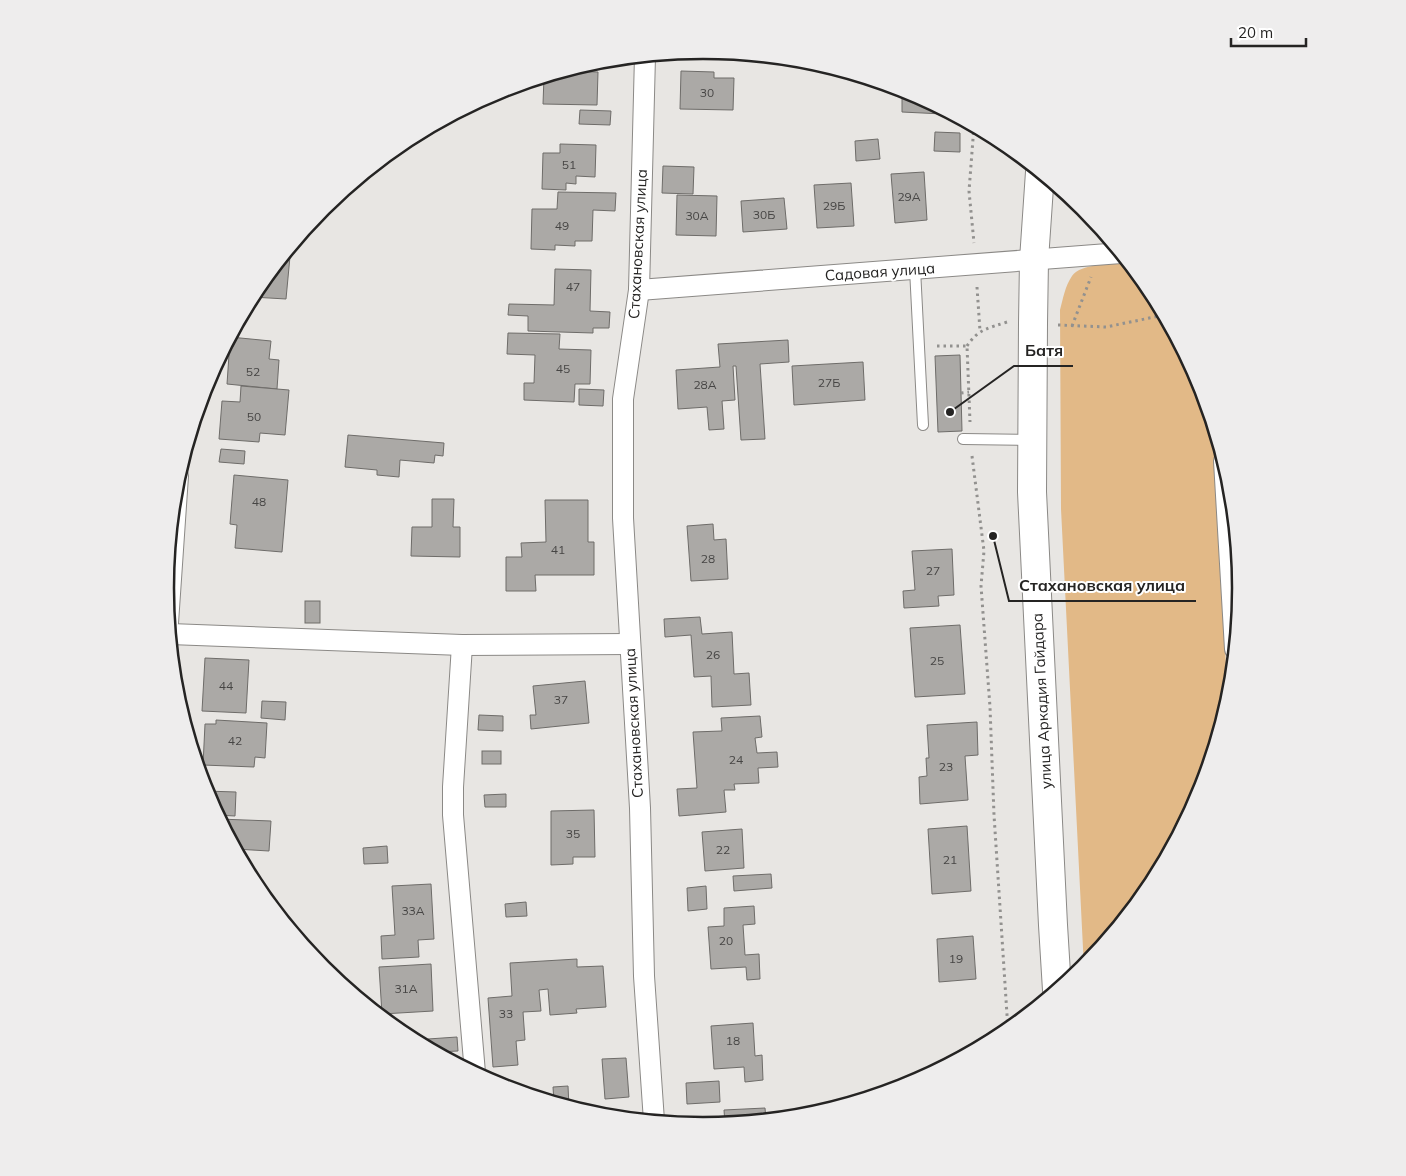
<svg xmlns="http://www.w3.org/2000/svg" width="1406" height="1176" font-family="Mulish,sans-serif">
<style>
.green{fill:#e2b987}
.building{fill:#aba9a6;stroke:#6e6c69}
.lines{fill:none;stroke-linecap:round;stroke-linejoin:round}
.lane-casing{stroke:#8b8986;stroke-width:12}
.street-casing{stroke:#8b8986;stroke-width:22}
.primary-casing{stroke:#8b8986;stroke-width:30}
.path{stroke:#92918f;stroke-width:3;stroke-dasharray:2.5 4;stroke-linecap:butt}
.lane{stroke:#fff;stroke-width:10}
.street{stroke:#fff;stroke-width:20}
.primary{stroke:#fff;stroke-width:28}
.labels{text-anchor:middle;stroke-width:4;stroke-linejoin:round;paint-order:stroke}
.number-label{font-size:12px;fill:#464544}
.street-label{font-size:15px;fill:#252423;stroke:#fff}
.rim{fill:none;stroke:#252423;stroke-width:2.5}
.leader{fill:none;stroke:#252423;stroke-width:2}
.callout-dot{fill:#252423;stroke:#fff;stroke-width:2}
.callout-label{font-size:16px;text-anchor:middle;font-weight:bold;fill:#252423;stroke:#fff;stroke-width:4;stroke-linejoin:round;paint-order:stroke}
</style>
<rect width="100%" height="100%" fill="#e8e6e3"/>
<path class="green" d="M1129,263L1150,289L1200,382L1213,423L1228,703L1200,794L1150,887L1084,968L1061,509L1060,310C1063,299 1065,286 1072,276C1081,263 1113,264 1129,263Z"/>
<g class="building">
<path d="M563,71L598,72L597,105L543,104L544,77Z"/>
<path d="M681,71L714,72V78H734L733,110L680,109Z"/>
<path d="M888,85L909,91L943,109V114L902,112V90L887,89Z"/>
<path d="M580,110L611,111L610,125L579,124Z"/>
<path d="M935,132L960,133V152L934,151Z"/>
<path d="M878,139L880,159L856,161L855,141Z"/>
<path d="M560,144L596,145L595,177L576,176V184L566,183V190L542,189L543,153H560Z"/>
<path d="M663,166L694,167L693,194L662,193Z"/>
<path d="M924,172L927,220L895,223L891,174Z"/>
<path d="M851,183L854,226L817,228L814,185Z"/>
<path d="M558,192L616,193L615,211L593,210L592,241H575V246L555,245V250L531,249L532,209H557Z"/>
<path d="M677,195L717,196L716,236L676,235Z"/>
<path d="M784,198L787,229L743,232L741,201Z"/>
<path d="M291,246L286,299L252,297L256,289Z"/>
<path d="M555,269L591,270L590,311L610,312L609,328H593V333L528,331V316L508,315L509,304L554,305Z"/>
<path d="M508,333L560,334L559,349L591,350L590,384H575L574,402L524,400V383H534L535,355L507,354Z"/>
<path d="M230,337L271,341L269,359L279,360L277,389L227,384L229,355H222V352Z"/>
<path d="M788,340L789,362L760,364L765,439L741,440L736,366H733L735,400L722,401L724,429L709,430L707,407L678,409L676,370L720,367L718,344Z"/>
<path d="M960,355L962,431L938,432L935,356Z"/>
<path d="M863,362L865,400L794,405L792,366Z"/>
<path d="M241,386L289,390L285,435L260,433L259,442L219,439L222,401L240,402Z"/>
<path d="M579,389L604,390L603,406L579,405Z"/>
<path d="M348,435L444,443L443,456L435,455L434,463L400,460L399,477L377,475V470L345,467Z"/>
<path d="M221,449L245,451L244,464L219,462Z"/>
<path d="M234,475L288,480L282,552L235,548L237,525L230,524Z"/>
<path d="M432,499H454L453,527H460V557L411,556L412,527H432Z"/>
<path d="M545,500H588V542H594V575H535L536,591H506V557H522L521,543L546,542Z"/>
<path d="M713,524L714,540L726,539L728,579L691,581L687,526Z"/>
<path d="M952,549L954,595L938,596L939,606L904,608L903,591L915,590L912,551Z"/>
<rect x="305" y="601" width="15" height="22"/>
<path d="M700,617L702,634L732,632L734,674L749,673L751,705L712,707L711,676L694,677L691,635L665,637L664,619Z"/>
<path d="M960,625L965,694L915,697L910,628Z"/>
<path d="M205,658L249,660L246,713L202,711Z"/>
<path d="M585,681L589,723L531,729L530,715H536L533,686Z"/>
<path d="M262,701L286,702L285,720L261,718Z"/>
<path d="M479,715L503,716V731L478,730Z"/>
<path d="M760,716L762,737L755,738L757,753L777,752L778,767L758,768L759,783L734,784L735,790H724L726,812L679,816L677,789L697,788L693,732L722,731L721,718Z"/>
<path d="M216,720L267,723L265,758L255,757L254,767L203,765L205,724H216Z"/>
<path d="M977,722L978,755L965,756L968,800L920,804L919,777L927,776L926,758H929L927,725Z"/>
<rect x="482" y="751" width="19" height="13"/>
<path d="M205,791L236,792L235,816L217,815Z"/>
<path d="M506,794V807H485L484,795Z"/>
<path d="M594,810L595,857H573V864L551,865V811Z"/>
<path d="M219,819L271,821L269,851L235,849Z"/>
<path d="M967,826L971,891L932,894L928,829Z"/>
<path d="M742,829L744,868L705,871L702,832Z"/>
<path d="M387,846L388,863L364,864L363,848Z"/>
<path d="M771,874L772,888L734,891L733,876Z"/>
<path d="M431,884L434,939L418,940L419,957L382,959L381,936L395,935L392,886Z"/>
<path d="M706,886L707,909L688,911L687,888Z"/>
<path d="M526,902L527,916L506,917L505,904Z"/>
<path d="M754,906L755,924L743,925L745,955L759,954L760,979L747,980L746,967L711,969L708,927L724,926V908Z"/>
<path d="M973,936L976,979L939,982L937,939Z"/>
<path d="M577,959V967L603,966L606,1007L576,1009L577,1013L550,1015L548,989L539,990L541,1011L523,1012L525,1040L516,1041L518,1065L493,1067L488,998L512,996L510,963Z"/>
<path d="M431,964L433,1011L382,1014L379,967Z"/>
<path d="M753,1023L755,1056L762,1055L763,1080L745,1082L744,1067L714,1069L711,1026Z"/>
<path d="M457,1037L458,1051L436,1052L429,1049L428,1039Z"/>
<path d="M626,1058L629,1097L605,1099L602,1059Z"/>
<path d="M719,1081L720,1102L687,1104L686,1083Z"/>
<path d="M568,1086L569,1107L554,1102L553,1087Z"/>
<path d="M765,1108L766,1120L725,1124L724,1110Z"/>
</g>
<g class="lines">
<g class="lane-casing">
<g id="lane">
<path d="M915,269L923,425"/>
<path d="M963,439L1032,440"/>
</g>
</g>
<g class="street-casing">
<g id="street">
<path d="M645,56L639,290L623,399V518L640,808L644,976L654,1121"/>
<path d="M639,290L1121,253"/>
<path d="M1224,461L1235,649"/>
<path d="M168,623L178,476"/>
<path d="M170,634L462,645L630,644"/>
<path d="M462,645L453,787V815L475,1073"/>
</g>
</g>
<g class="primary-casing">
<path id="primary" d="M1040,172L1034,260L1033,323L1032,492L1053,925L1057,990"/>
</g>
<g class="path">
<path d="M974,126L969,191L974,243"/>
<path d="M977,287L980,331"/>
<path d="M1058,325L1106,327L1164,315"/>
<path d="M1072,326L1091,277"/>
<path d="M937,346H967L970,422"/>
<path d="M967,346C978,329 989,328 1007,322"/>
<path d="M961,393L969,392"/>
<path d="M972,456L984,551L981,586L990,707L994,815L1008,1030"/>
</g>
<use href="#lane" class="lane"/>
<use href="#street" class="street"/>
<use href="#primary" class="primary"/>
</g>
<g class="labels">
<g class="number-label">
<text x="707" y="97">30</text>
<text x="569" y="169">51</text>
<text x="909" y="201">29А</text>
<text x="834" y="210">29Б</text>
<text x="764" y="219">30Б</text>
<text x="697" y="220">30А</text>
<text x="562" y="230">49</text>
<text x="573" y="291">47</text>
<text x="563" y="373">45</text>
<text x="253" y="376">52</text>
<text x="829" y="387">27Б</text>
<text x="705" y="389">28А</text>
<text x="254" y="421">50</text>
<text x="259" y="506">48</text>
<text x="558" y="554">41</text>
<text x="708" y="563">28</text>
<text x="933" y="575">27</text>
<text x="713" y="659">26</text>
<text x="937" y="665">25</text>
<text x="226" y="690">44</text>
<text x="561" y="704">37</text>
<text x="235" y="745">42</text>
<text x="736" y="764">24</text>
<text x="946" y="771">23</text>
<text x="573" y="838">35</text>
<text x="723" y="854">22</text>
<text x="950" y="864">21</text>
<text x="413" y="915">33А</text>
<text x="726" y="945">20</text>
<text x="956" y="963">19</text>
<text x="406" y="993">31А</text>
<text x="506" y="1018">33</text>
<text x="733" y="1045">18</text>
</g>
<g class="street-label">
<text transform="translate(638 244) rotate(-87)" y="5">Стахановская улица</text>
<text transform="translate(880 272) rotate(-4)" y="5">Садовая улица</text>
<text transform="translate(1042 701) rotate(-93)" y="5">улица Аркадия Гайдара</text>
<text transform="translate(634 723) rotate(-93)" y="5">Стахановская улица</text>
</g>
</g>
<path d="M0 0H1406V1176H0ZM174 588a529 529 0 1 1 1058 0a529 529 0 1 1-1058 0Z" fill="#eeeded" fill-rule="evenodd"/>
<path class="rim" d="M174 588a529 529 0 1 1 1058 0a529 529 0 1 1-1058 0Z"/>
<path class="leader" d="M950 412L1014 366H1073M993 536L1009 601H1196"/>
<g class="callout-dot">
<circle cx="950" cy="412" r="5"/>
<circle cx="993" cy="536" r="5"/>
</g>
<g class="callout-label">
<text x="1044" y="356">Батя</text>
<text x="1102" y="591">Стахановская улица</text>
</g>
<path d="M1231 38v8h75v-8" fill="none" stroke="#252423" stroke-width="2.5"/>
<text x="1238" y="38" font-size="15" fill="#252423" stroke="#ffffff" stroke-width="4" paint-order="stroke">20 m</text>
</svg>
